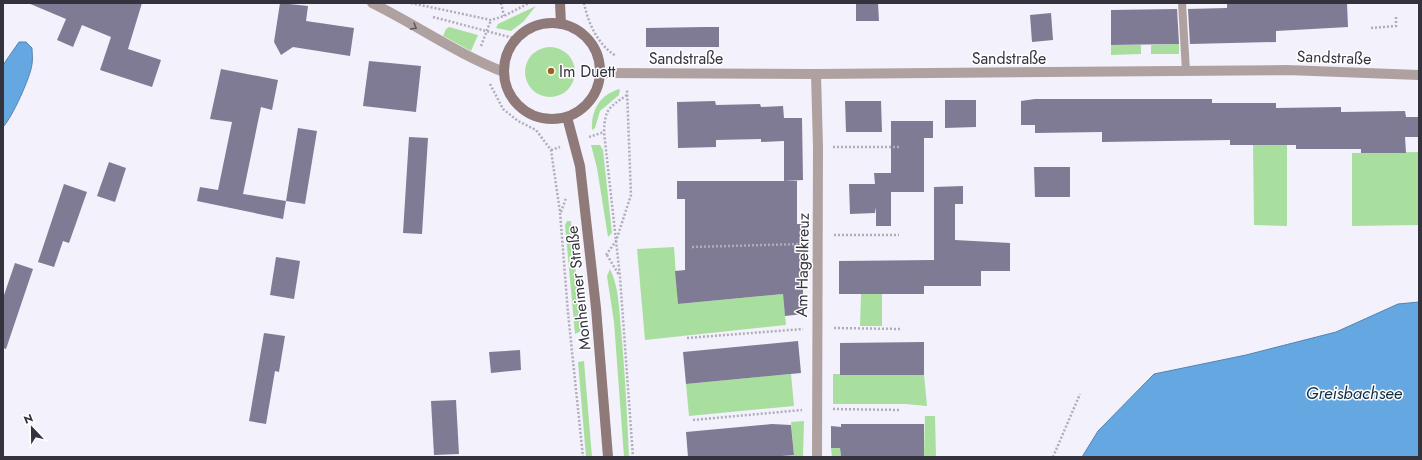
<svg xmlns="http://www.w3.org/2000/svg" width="1422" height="460" font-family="Jost,sans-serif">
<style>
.green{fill:#a9df9e}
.water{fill:#65a7e1;stroke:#5684b0}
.building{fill:#7f7b94}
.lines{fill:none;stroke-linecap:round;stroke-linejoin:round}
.path{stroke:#afadb8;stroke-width:2.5;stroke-dasharray:2 2;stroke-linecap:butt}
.lane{stroke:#b0a1a1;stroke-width:8}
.street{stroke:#b0a1a1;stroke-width:10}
.secondary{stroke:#8f7979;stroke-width:10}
.oneway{stroke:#5f5960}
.poi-dot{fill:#9b641e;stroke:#fff;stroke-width:1.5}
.labels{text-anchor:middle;stroke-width:3;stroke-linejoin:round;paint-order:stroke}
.street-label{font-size:16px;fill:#34323d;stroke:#fff}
.poi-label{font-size:16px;fill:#34323d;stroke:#fff;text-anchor:start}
.water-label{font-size:17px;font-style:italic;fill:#102d45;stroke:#fff}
</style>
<rect width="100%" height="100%" fill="#f3f1fc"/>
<g class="green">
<path d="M536,6L523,22L511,31L496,28L498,24Z"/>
<path d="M449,27L478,35L471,51L443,36L446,29Z"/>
<path d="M1179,44V54H1151V45Z"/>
<path d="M1111,45H1141V54L1111,55Z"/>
<circle cx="550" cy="72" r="25"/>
<path d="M620,89L619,95L600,111L595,128L592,130C591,110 600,94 620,89Z"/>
<path d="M591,145H600L603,150L612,233L608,237L597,168Z"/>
<path d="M1253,145H1287V226L1254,225Z"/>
<path d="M1419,152V225L1352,226V153Z"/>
<path d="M567,221H571L581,331L575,334L565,225Z"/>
<path d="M674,247L678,304L783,294L786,325L645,340L637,249Z"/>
<path d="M610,269C619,287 619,309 621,329C625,372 627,414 629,457H624L614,322L607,276Z"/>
<path d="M861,294H882V326H860Z"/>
<path d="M584,361L592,457H586L578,362Z"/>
<path d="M791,374L794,406L689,416L686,384Z"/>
<path d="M833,374H924L927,406L905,404H833Z"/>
<path d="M925,416H935L936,457H832L831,448H840L841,456H924Z"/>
<path d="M804,421L803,457H770L794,455L791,422Z"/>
</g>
<g class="water">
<path d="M19,42H26L32,48C32,53 33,59 32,64C31,76 12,118 3,127V65Z"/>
<path d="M1419,302V457H1082L1098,431L1154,374L1246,355L1336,332L1398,304Z"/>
</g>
<g class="building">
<path d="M28,3H142L128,49L161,60L152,87L100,70L111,37L82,25L73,47L57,40L66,19Z"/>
<path d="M280,3L308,6L306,21L354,28L350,56L293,47L281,55L274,42Z"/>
<path d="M878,3L879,21H856V4Z"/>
<path d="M1227,3H1347L1348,27L1276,31V42L1190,44L1188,9L1227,8Z"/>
<path d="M1177,9L1179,44L1111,45V10Z"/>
<path d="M1051,13L1053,40L1032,42L1030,15Z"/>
<path d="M706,27H719V47H646V28Z"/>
<path d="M369,61L421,66L416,112L363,106Z"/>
<path d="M221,69L278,80L272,110L261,107L243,194L286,201L283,219L197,201L200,187L218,190L232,122L210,119Z"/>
<path d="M1035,99H1212V103H1276V108L1341,107V112L1405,111L1406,117H1419V137H1405L1406,153H1361V149H1296V145H1230V140L1102,142V132L1035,133V125H1021V101Z"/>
<path d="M945,100H976V127L945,128Z"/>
<path d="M715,101L716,105L760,104L761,107L783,106L784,118H802L803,180L784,181V141L761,142V139L716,140V147L678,148L677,102Z"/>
<path d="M845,101H881L882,132H846Z"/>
<path d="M891,121H933V138H924V192H891V226H876V207L875,213L850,214L849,184H875L874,173H891Z"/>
<path d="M298,128L317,131L305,204L286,201Z"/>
<path d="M409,137L428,138L422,234L403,233Z"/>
<path d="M109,162L126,168L115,202L97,196Z"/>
<path d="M1034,167H1070V197H1035Z"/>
<path d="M677,181H797V224H803V242H800L803,276V314L785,316L783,294L678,304L675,271L685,270V199H677Z"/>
<path d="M64,184L87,192L69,243L63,241L54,267L38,262Z"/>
<path d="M963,186V204H955V240L1010,243V271H981V286H924V294H839V261L934,260V187Z"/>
<path d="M276,257L300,261L294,299L270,295Z"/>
<path d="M15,263L33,269L6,349L3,348V298Z"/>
<path d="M264,333L285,336L279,372L275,371L266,424L249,421Z"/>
<path d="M798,341L801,373L686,384L683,352Z"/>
<path d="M924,342V375H840V343Z"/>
<path d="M520,350L521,370L491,373L489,352Z"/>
<path d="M456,400L459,454L434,455L431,401Z"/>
<path d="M772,424L791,425L794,455L770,457H688L686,432Z"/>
<path d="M841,424H924V456H841L840,448H831V426L841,427Z"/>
</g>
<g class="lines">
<g class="path">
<path d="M411,3L491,20L504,16L529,3"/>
<path d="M501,3L504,16"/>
<path d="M584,3C588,23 598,45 616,56"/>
<path d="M433,17L517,39"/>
<path d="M1371,28L1396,26V15"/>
<path d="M481,46L491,20"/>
<path d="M490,84L503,109L518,121L536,130L551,150L560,212L568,313L583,457"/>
<path d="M627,95C608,108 605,109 604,132L620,277L633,457"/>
<path d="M589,137L604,132"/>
<path d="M833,147H901"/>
<path d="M551,150L560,147"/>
<path d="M561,212L566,198"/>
<path d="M834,235H899"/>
<path d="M692,247L802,244"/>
<path d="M606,255L616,241L631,195L627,90"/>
<path d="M607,255L619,275"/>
<path d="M834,328L901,329"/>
<path d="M687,338L803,329"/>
<path d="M833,409L900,410"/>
<path d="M693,420L802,410"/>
<path d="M1053,457L1080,394"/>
</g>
<path class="lane" d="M1182,3L1186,71"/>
<g class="street">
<path d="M372,3C417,25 457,54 504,72"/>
<path d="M600,73L816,74L1287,70L1419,75"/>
<path d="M816,74L818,147L817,457"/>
</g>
<g class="secondary">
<path d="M560,3L561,24"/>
<circle cx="552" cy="71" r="48"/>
<path d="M567,117L580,166L596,308L608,457"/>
</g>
</g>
<defs><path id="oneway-chevron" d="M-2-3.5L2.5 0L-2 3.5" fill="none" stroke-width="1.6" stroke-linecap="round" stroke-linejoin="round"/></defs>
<use class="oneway" href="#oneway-chevron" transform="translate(414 27) rotate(30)"/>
<circle class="poi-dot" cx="551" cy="71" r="4"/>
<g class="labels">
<g class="street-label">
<text transform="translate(1334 57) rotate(2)" y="6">Sandstraße</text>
<text x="686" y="64">Sandstraße</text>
<text x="1009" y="64">Sandstraße</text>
<text transform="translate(802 265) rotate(-89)" y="6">Am Hagelkreuz</text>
<text transform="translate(578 288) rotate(-96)" y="6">Monheimer Straße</text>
</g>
<g class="poi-label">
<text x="559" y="77">Im Duett</text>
</g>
<g class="water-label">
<text x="1354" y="399">Greisbachsee</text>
</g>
</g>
<rect width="1422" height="460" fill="none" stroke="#34323d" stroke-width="8"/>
<g transform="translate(32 428) rotate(338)" stroke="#ffffff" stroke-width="3" paint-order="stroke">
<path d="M0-3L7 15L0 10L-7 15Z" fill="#34323d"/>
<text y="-6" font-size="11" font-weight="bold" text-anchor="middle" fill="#34323d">N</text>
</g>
</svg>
